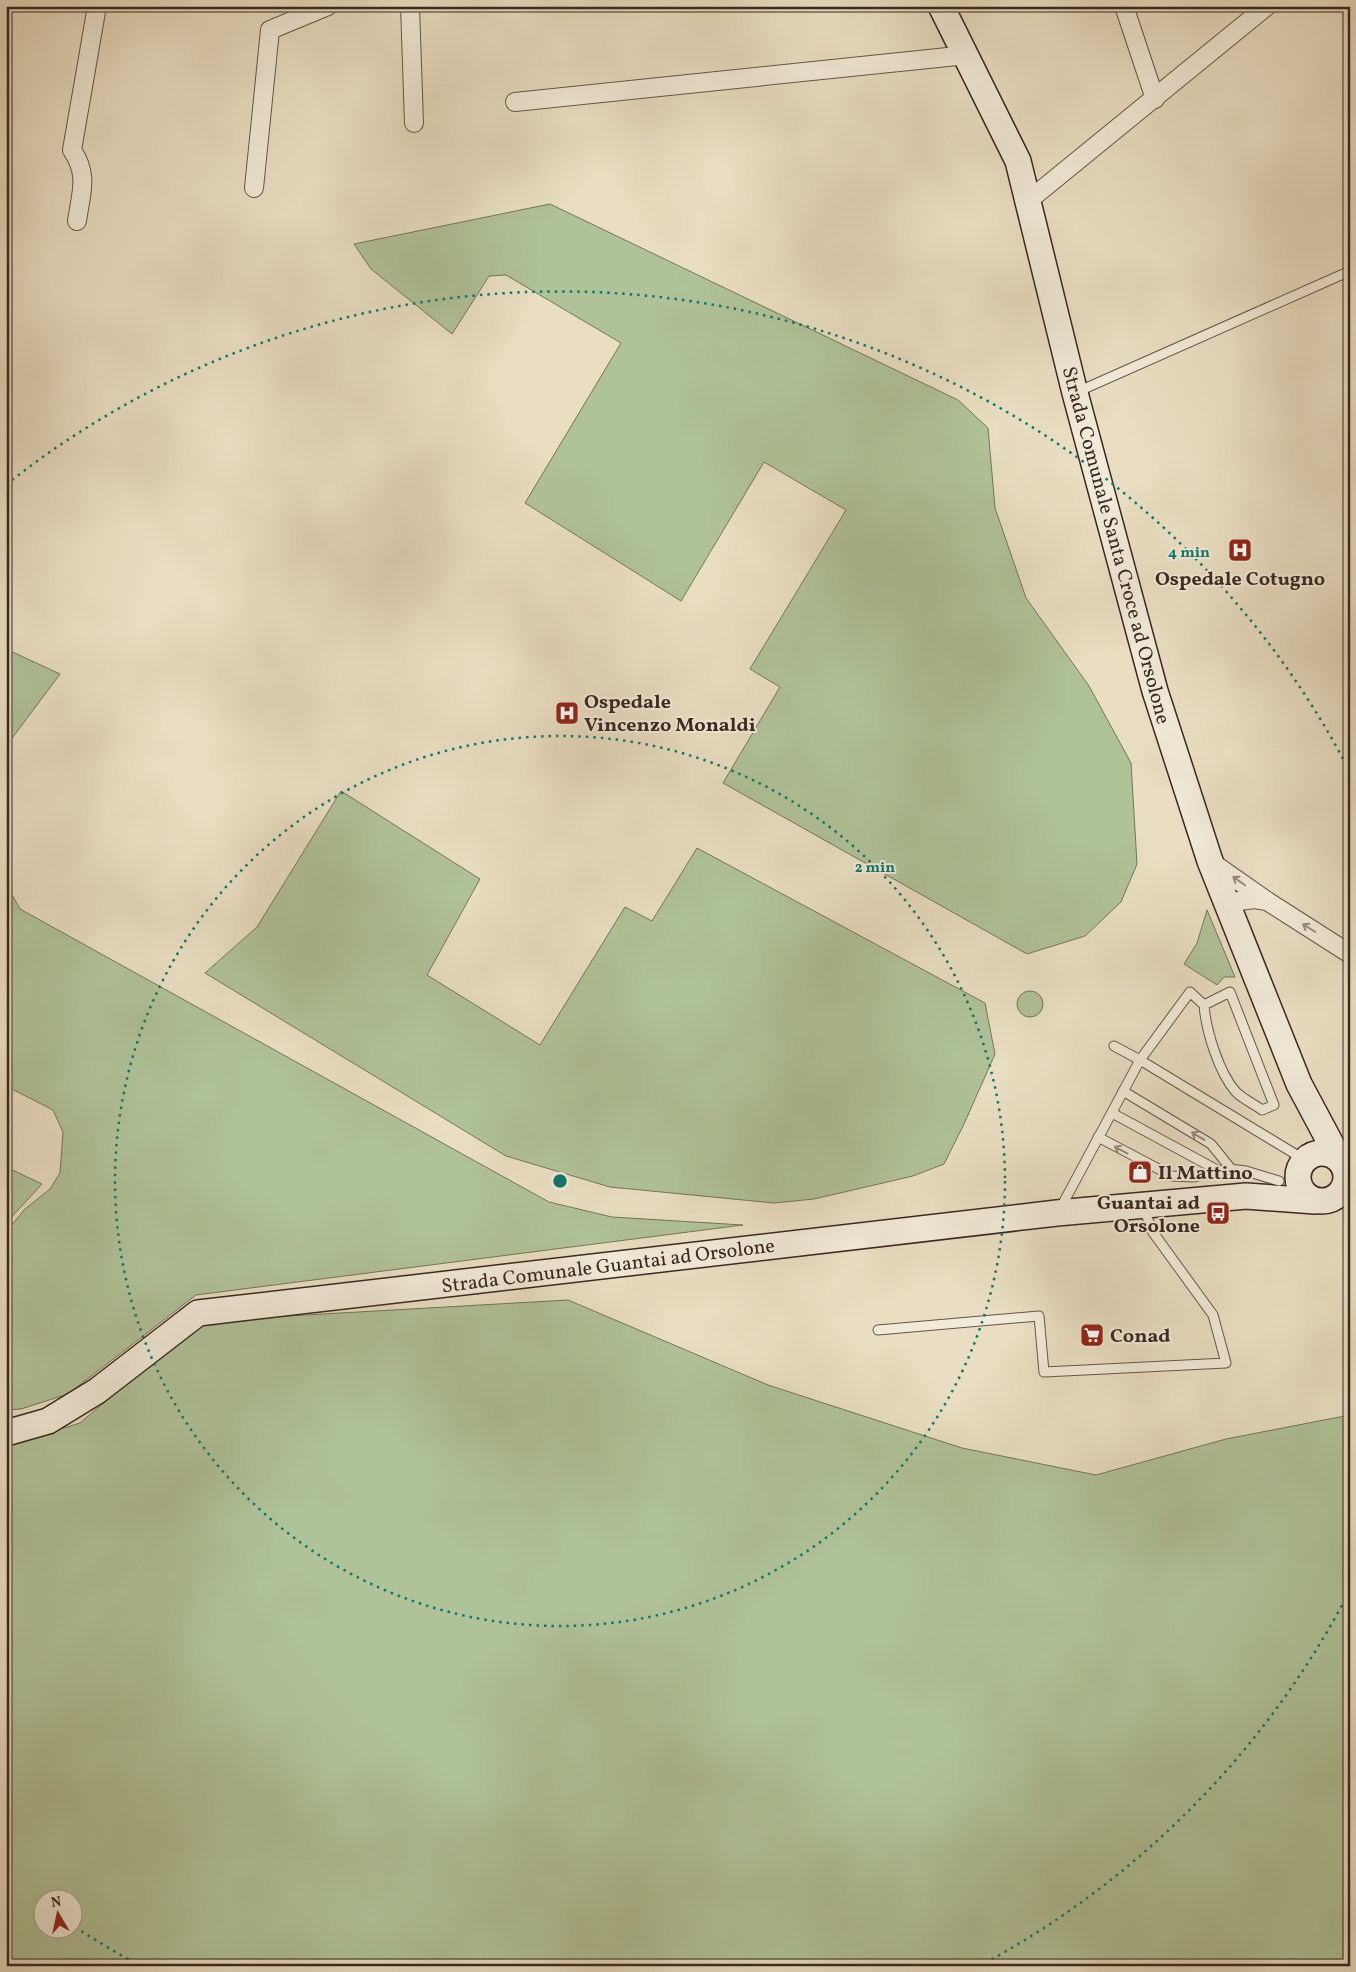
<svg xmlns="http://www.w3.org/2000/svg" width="1356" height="1972" font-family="Vollkorn,serif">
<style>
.green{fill:#b0c298;stroke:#74755c;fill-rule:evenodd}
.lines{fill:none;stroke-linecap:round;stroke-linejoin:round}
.lane-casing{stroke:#655649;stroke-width:11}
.street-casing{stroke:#655649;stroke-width:20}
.secondary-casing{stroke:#392821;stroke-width:28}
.lane{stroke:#f1ead7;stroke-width:9}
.street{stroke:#f1ead7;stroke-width:18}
.secondary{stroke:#f1ead7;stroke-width:25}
.oneway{stroke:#95897c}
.ring{fill:none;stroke:#0f766e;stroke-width:2.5;stroke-dasharray:2.5 5}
.labels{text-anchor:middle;stroke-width:4;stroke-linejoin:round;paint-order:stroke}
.street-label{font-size:20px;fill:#392821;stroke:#f1ead7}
.poi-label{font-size:20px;font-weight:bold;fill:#392821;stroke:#f1ead7;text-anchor:start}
.centre{fill:#0f766e;stroke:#f1ead7;stroke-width:2.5}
.ring-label{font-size:15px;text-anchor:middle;font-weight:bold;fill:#0f766e;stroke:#f1ead7;stroke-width:4;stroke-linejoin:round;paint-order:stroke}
</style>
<rect width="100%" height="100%" fill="#e9dec2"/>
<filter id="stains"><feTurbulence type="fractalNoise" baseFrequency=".004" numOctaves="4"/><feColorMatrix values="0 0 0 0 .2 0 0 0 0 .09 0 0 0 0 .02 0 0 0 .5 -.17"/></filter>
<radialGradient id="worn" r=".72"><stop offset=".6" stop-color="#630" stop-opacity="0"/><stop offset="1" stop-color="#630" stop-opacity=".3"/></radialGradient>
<g class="green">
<path d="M550,204L958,400L988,428L995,508L1026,598L1089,686L1131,763L1137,864L1121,902L1085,936L1027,954L723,783L780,687L750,669L846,510L764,462L681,601L525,503L621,343L506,275L489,276L452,334L371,269L354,244Z"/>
<path d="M6,649L60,674L10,741L6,751Z"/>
<path d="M341,791L480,879L427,975L540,1045L625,907L652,921L697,848L985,1003L995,1054L964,1124L944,1164L913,1176L814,1199L774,1203L610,1187L506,1156L205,973L257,927Z"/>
<path d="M6,884L20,909L549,1202L612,1217L743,1225L196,1295L68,1394L21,1409L6,1410V1232L25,1209L50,1189L60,1173L63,1132L53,1110L6,1086Z"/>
<path d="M1207,910L1235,977H1224L1217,985L1184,964L1197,943Z"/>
<circle cx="1030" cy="1004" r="13"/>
<path d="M6,1167L42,1184L6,1223Z"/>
<path d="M568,1300L768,1385L962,1448L1096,1475L1226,1439L1350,1415V1966H6V1446L80,1423L201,1321ZM42,1900H72V1930H42Z"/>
</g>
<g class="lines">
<g class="lane-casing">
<g id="lane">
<path d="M1077,392L1350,271"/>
<path d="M1114,1046L1140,1060L1190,992L1204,1005C1206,1031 1219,1073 1236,1092C1243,1099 1254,1104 1262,1110L1274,1105L1230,992L1204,1005"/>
<path d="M1123,1091L1211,1144L1232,1170"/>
<path d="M1112,1113L1219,1171"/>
<path d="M1098,1137L1172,1176L1194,1177L1229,1169L1246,1171L1279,1181"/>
<path d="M1060,1209L1140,1060L1305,1160"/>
<path d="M878,1330L1039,1316L1044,1372L1226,1363L1213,1315L1152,1231L1144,1208"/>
</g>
</g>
<g class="street-casing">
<g id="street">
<path d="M410,6L414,123"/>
<path d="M1124,6L1155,99"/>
<path d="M515,102L967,55"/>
<path d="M254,188L270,30L328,6"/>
<path d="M1028,201L1267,6"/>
<path d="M77,221C81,193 89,175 72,150L97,6"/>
<path d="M1210,861L1267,901"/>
<path d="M1225,903L1254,899L1267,901L1350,954"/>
</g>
</g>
<g class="secondary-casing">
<g id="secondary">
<path d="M941,6L1018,161L1075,393L1155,691L1210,861L1299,1084L1339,1159"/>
<circle cx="1322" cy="1177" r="24"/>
<path d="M6,1433L48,1421L97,1391L198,1313L1057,1213L1246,1196L1315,1201"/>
</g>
</g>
<use href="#lane" class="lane"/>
<use href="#street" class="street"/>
<use href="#secondary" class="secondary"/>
</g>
<defs><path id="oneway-shaft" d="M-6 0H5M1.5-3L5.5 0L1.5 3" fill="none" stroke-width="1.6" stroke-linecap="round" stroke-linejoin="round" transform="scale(1.25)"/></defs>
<g class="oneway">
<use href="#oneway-shaft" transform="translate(1239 881) rotate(-145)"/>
<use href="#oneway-shaft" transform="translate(1309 928) rotate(-148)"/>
<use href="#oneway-shaft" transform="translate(1198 1136) rotate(-149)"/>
<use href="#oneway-shaft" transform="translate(1121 1150) rotate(-152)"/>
</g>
<g class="ring">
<circle cx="560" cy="1181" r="445"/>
<path d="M1349 1592A890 890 0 0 1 985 1963M135 1963A890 890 0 0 1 75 1927M12 480A890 890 0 0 1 1349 770"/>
</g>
<defs>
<g id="hospital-square" transform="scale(1.25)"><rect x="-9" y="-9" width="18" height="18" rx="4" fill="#8f2418" stroke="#f1ead7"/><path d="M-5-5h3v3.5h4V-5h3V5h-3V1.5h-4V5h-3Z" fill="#fff"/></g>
<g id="shop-square" transform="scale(1.25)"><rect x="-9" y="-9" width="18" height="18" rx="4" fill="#8f2418" stroke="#f1ead7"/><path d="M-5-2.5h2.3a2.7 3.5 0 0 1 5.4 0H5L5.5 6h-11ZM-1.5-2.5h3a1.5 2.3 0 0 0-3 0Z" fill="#fff"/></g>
<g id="bus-square" transform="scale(1.25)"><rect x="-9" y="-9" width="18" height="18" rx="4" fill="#8f2418" stroke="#f1ead7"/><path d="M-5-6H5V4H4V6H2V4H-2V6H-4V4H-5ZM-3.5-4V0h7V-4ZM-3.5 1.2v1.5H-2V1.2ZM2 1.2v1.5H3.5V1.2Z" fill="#fff"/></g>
<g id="supermarket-square" transform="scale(1.25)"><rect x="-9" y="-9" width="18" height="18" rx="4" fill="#8f2418" stroke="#f1ead7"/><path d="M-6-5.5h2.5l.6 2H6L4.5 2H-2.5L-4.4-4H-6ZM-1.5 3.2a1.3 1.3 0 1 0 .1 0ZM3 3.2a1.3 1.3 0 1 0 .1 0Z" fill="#fff"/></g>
</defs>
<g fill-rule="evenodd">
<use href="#hospital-square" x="1240" y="550"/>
<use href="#hospital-square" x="567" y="713"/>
<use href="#shop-square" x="1140" y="1172"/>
<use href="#bus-square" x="1218" y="1213"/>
<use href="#supermarket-square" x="1092" y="1335"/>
</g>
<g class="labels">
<g class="street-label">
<text transform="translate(1117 545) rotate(75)" y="7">Strada Comunale Santa Croce ad Orsolone</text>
<text transform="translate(608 1265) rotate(-7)" y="7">Strada Comunale Guantai ad Orsolone</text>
</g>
<g class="poi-label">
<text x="1240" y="585" text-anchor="middle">Ospedale Cotugno</text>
<text x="584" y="708">Ospedale<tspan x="584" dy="23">Vincenzo Monaldi</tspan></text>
<text x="1158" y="1179">Il Mattino</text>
<text x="1200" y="1209" text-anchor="end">Guantai ad<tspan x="1200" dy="23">Orsolone</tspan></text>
<text x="1110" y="1342">Conad</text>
</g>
</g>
<circle cx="560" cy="1181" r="8" class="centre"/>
<g class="ring-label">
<text x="1189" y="557">4 min</text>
<text x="875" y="872">2 min</text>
</g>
<rect width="1356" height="1972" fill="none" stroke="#e9dec2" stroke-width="25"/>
<rect x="8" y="8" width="1341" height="1957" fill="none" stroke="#392821" stroke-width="2.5"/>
<rect x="12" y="12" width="1331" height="1947" fill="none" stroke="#392821"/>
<g transform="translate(58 1914) rotate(351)"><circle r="24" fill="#f1ead7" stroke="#a79c8e"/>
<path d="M0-4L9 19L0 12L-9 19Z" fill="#8f2418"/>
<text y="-8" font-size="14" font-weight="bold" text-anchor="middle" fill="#392821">N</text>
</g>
<rect width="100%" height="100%" filter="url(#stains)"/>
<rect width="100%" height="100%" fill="url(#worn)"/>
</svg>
